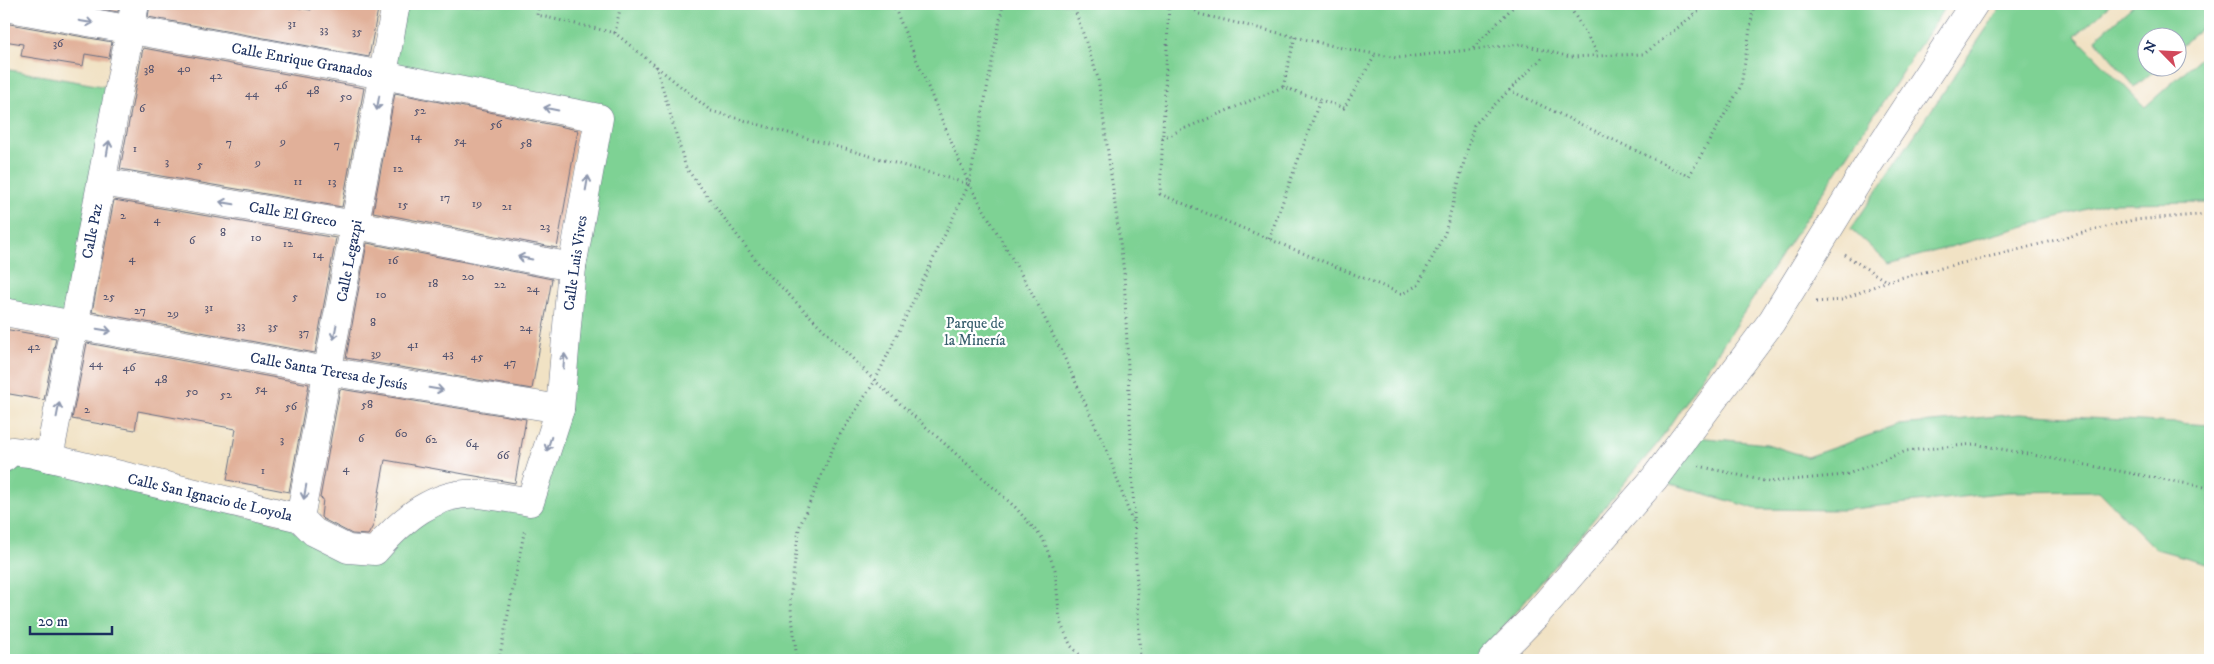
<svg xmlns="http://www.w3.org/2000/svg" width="2214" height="664" font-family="'IM FELL DW Pica',serif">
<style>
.green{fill:#7ed294;stroke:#4c8079}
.building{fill:#e1b099}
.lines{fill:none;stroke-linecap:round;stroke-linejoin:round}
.minor-casing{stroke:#666e82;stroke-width:29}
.path{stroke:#666e82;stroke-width:3;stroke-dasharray:1 4;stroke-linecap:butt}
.minor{stroke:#fff;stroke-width:28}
.oneway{stroke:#8d97ae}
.labels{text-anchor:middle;stroke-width:4.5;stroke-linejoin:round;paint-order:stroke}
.number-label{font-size:12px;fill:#4c4f6d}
.street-label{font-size:15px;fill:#1b2f5e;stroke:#fff}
.park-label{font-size:15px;fill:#39606e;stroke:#fff}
</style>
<rect width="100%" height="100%" fill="#fff"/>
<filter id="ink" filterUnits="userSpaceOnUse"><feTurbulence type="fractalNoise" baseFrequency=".02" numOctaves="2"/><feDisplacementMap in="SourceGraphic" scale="10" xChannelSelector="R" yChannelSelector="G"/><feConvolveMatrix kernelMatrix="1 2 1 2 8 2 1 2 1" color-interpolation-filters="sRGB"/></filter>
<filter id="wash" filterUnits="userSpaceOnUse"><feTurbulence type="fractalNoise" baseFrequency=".0096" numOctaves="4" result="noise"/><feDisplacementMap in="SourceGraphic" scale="20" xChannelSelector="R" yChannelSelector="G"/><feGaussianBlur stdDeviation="1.12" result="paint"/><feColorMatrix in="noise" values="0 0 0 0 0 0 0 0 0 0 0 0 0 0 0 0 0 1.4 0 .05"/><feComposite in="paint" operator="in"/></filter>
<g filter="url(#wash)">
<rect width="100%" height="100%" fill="#f1e2c4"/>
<g class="green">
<path d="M397,4H1947L1658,443L1475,660H4V458L314,532L349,563L375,551L417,510L530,502L599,118L383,75Z"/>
<path d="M2003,4H2111L2075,36L2145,107L2210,49V202L2108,203L1889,264L1851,229Z"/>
<path d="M2135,4H2210V20L2177,50L2176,38H2146V68H2157L2135,87L2095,39Z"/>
<path d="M4,69L119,89L75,324L4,312Z"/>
<path d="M2019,414L2210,425V564L2156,549L2099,491L2008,492L1843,510L1757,509L1654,479L1686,436L1767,444L1807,457L1899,425Z"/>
</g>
<g id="blocks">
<g class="building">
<path d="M74,4H119L118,12Z"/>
<path d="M150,4H278L311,10L312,4H379L369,57L148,17Z"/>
<path d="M4,23L112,42L109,58L85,54L83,66L21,56L23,44L4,41Z"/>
<path d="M143,48L364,88L342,207L120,169Z"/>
<path d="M395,93L578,130L557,248L373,212Z"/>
<path d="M114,200L336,238L315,353L92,312Z"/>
<path d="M367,243L552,279L532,389L346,358Z"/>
<path d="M4,329L56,338L44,400L4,393Z"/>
<path d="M87,343L309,384L289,492L227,480L236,429L138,411L135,430L72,419Z"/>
<path d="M340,389L526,419L515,483L385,460L373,526L368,535L352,534L323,519L321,517L323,499L320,498Z"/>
</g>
</g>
</g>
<g filter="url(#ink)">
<use href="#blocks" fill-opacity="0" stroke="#666e82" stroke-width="1"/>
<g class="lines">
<g class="minor-casing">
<g id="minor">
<path d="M4,7L383,75L599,118L572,267L560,409"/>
<path d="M102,182L356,225L572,267"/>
<path d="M4,312L327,371L560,409L530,502C513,499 497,496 480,494C435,490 402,520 375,551L348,549L314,532L300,518L29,453L12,451L4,458"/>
<path d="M49,458L135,4"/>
<path d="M300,518L396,4"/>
<path d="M1492,660L1535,616L1654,479L1772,321L1866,168L1974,4"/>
</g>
</g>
<g class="path">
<path d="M539,4L537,15L615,33L711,111L969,184"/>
<path d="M893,4L969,184L1032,293L1067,363L1109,456L1133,524"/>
<path d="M1073,4L1098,78L1124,272L1140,660"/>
<path d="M1169,4L1160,194L1402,294L1418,285L1445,233L1474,125L1544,56"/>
<path d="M1188,4L1199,14L1342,48L1397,58L1521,44L1570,57L1644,54L1708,4"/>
<path d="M1568,4L1598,54"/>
<path d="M1689,4L1694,15"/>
<path d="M615,33L621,4"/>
<path d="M1295,37L1283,87L1344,108L1376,54"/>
<path d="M1473,48L1516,4"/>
<path d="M656,66L686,168L762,268L875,381L1015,507L1043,539L1055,570L1060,622L1071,646L1085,660"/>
<path d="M1509,90L1689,176L1741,86L1754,4"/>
<path d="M1162,138L1283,87"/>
<path d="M1269,239L1320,100"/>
<path d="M1845,255L1886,281"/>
<path d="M1816,302L1842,300L1887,281L2021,249L2133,220L2210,214"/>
<path d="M1699,466L1769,482L1845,475L1906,451L1974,444L2210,488"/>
<path d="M499,660L525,528"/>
<path d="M797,660L790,600L799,528L836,441L875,381L969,184L1003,4"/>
</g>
<use href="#minor" class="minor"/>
</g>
<defs><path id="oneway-shaft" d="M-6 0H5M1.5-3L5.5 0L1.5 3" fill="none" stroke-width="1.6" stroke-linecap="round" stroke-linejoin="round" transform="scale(1.25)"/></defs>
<g class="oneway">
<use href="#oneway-shaft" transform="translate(86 22) rotate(10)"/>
<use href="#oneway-shaft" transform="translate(378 103) rotate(100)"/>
<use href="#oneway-shaft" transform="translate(551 109) rotate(-169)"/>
<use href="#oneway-shaft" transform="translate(108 148) rotate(-80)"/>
<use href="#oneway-shaft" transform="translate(587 183) rotate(-80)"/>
<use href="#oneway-shaft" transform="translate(227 203) rotate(-170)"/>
<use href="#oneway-shaft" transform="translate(525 258) rotate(-169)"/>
<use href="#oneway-shaft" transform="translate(104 330) rotate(10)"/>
<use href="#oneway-shaft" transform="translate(335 332) rotate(101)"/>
<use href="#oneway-shaft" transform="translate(564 361) rotate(-85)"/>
<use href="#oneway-shaft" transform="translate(436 389) rotate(9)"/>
<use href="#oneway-shaft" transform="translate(58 410) rotate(-79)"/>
<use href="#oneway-shaft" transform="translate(549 444) rotate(108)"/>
<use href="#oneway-shaft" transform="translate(305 492) rotate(100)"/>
</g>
</g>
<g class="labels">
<g class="number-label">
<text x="292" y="27">31</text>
<text x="324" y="33">33</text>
<text x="357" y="35">35</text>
<text x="58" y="47">36</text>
<text x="184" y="72">40</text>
<text x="149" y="73">38</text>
<text x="216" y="79">42</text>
<text x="281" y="89">46</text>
<text x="313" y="94">48</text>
<text x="252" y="97">44</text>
<text x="346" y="100">50</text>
<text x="142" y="112">6</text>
<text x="420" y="114">52</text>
<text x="496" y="128">56</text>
<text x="416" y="140">14</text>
<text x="460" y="144">54</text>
<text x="283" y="145">9</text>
<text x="229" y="146">7</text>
<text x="526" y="147">58</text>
<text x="337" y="148">7</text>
<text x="135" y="152">1</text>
<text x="167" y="165">3</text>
<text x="258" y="166">9</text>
<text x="200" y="168">5</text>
<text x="398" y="172">12</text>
<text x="298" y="185">11</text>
<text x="332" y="185">13</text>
<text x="445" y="201">17</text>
<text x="477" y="207">19</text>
<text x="403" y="208">15</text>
<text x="507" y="210">21</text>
<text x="123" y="219">2</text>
<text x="157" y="223">4</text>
<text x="545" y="230">23</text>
<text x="223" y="236">8</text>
<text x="256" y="241">10</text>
<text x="192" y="244">6</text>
<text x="288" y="247">12</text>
<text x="318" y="258">14</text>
<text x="132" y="262">4</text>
<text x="393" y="264">16</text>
<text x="468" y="280">20</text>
<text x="433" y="287">18</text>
<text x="500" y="288">22</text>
<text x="533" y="292">24</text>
<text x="381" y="298">10</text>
<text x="109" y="300">25</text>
<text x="295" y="300">5</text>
<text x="209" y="311">31</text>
<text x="140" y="314">27</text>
<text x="173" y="317">29</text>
<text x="373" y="326">8</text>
<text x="241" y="329">33</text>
<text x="273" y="330">35</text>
<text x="526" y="331">24</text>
<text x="304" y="336">37</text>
<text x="413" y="348">41</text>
<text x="34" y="350">42</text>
<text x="376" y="357">39</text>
<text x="448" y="357">43</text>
<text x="477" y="360">45</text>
<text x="510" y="366">47</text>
<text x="96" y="367">44</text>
<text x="129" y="371">46</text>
<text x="161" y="383">48</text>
<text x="261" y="392">54</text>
<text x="192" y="395">50</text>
<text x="226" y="398">52</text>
<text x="367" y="408">58</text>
<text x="291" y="410">56</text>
<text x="87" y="413">2</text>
<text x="401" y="437">60</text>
<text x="361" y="442">6</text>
<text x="282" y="443">3</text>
<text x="431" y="443">62</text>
<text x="472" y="447">64</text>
<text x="503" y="459">66</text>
<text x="346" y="472">4</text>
<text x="263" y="474">1</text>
</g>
<g class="street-label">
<text transform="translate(302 60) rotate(10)" y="5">Calle Enrique Granados</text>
<text transform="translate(293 214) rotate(10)" y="5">Calle El Greco</text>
<text transform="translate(92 231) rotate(-79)" y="5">Calle Paz</text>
<text transform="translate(349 261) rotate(-79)" y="5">Calle Legazpi</text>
<text transform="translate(575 263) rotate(-82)" y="5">Calle Luis Vives</text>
<text transform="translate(329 371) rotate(10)" y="5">Calle Santa Teresa de Jesús</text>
<text transform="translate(210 497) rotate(13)" y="5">Calle San Ignacio de Loyola</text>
</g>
<g class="park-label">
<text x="975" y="328">Parque de<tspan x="975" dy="17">la Minería</tspan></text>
</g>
</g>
<rect width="2214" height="664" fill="none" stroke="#fff" stroke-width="20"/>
<g transform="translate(2162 52) rotate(294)"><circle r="24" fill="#ffffff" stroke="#a4acbf"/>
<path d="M0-4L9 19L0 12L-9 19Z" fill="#d1495b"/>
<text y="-8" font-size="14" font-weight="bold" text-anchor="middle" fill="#1b2f5e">N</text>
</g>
<path d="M30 626v8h82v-8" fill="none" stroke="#1b2f5e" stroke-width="2.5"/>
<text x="38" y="626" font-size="15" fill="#1b2f5e" stroke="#ffffff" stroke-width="4" paint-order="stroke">20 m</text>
</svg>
